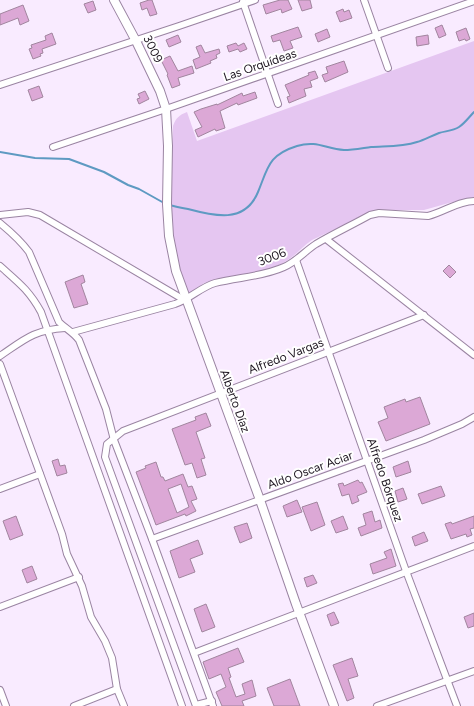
<svg xmlns="http://www.w3.org/2000/svg" width="474" height="706" font-family="Figtree,sans-serif">
<style>
.green{fill:#e5c6f1}
.lines{fill:none;stroke-linecap:round;stroke-linejoin:round}
.stream{stroke:#5e9ac2;stroke-width:2}
.building{fill:#dca8d6;stroke:#a1859e;fill-rule:evenodd}
.minor-casing{stroke:#9a84a2;stroke-width:8}
.tertiary-casing{stroke:#9a84a2;stroke-width:10}
.minor{stroke:#fff;stroke-width:6}
.tertiary{stroke:#fff;stroke-width:8}
.labels{text-anchor:middle;stroke-width:4;stroke-linejoin:round;paint-order:stroke}
.street-label{font-size:12px;fill:#1d1520;stroke:#fff}
</style>
<rect width="100%" height="100%" fill="#f9ebff"/>
<path class="green" d="M474,41V197L449,203L424,210H387L369,213L312,240C303,246 297,254 288,260C266,274 236,276 211,281L204,283L188,295C166,241 172,183 173,126C176,118 179,115 187,112L197,141Z"/>
<g class="lines">
<g class="stream">
<path d="M0,152L35,158L69,159L104,172L128,185L139,189L164,203"/>
<path d="M170,205C176,207 182,208 188,209C214,216 245,224 258,192C268,168 268,155 297,146C317,140 326,149 344,150C353,150 363,148 371,147C386,146 402,147 417,142C424,140 431,136 439,133C445,131 453,131 459,127C465,123 469,117 474,112"/>
</g>
</g>
<g class="building">
<path d="M149,0H152L157,14L150,16L147,8L142,10L140,3Z"/>
<path d="M280,0H288L292,9L282,13L281,9L266,14L263,5Z"/>
<path d="M298,0H310L312,8L302,11Z"/>
<path d="M93,1L96,10L88,13L84,4Z"/>
<path d="M23,5L29,21L20,25L18,18L0,25V14Z"/>
<path d="M343,9L344,12L349,10L352,18L340,22L336,12Z"/>
<path d="M442,25L446,35L439,38L435,28Z"/>
<path d="M298,27L302,37L290,41L293,48L284,51L280,40L273,42L271,36Z"/>
<path d="M466,28L470,39L466,41L465,39L459,41L456,32Z"/>
<path d="M327,29L330,37L318,42L315,34Z"/>
<path d="M52,33L56,44L42,49L43,53L40,54L41,56L33,59L29,49L32,48L31,45L46,40L45,36Z"/>
<path d="M178,35L181,42L169,47L166,40Z"/>
<path d="M428,35L429,44L417,46L416,37Z"/>
<path d="M236,43L238,46L244,43L247,49L240,52L238,49L229,52L227,46Z"/>
<path d="M201,45L205,53L219,49L220,53L216,55L217,58L210,61L211,63L196,69L193,60L200,57L196,47Z"/>
<path d="M170,56L178,71L192,66L194,73L178,78L180,85L172,88L167,75L168,74L161,60Z"/>
<path d="M344,61L348,72L325,82L322,75L328,73L326,67Z"/>
<path d="M315,71L318,78L310,81L312,87L304,89L306,96L289,103L287,97L290,96L285,85L309,75L308,73Z"/>
<path d="M39,86L43,97L32,101L28,90Z"/>
<path d="M145,91L149,99L139,104L137,99L140,98L138,94Z"/>
<path d="M255,92L257,98L238,105L237,103L220,111L225,128L216,131L215,129L198,137L195,130L202,127L194,112L201,109L217,104V105L242,93L243,96Z"/>
<path d="M449,265L456,272L450,278L443,271Z"/>
<path d="M83,275L85,282L81,284L88,304L74,308L65,282Z"/>
<path d="M420,397L430,424L386,441L378,422L388,418L384,407L405,399L406,402Z"/>
<path d="M206,413L211,426L196,432L205,458L201,459L206,475L197,478L192,463L185,465L172,429L196,420L195,417Z"/>
<path d="M58,459L60,466L65,465L67,473L57,476L52,461Z"/>
<path d="M408,461L411,472L396,477L393,467Z"/>
<path d="M156,462L161,477H163L165,481L183,474L188,487L192,486L197,499L191,501L196,511L186,516L185,514L156,525L136,472L146,468L145,466ZM181,484L189,507L177,513L168,489Z"/>
<path d="M358,480L360,483L362,482L367,492L357,496L359,501L352,504L349,494L342,496L338,484L343,483L344,486Z"/>
<path d="M441,486L445,496L422,504L418,494Z"/>
<path d="M403,488L407,499L398,502L395,491Z"/>
<path d="M297,500L302,512L287,517L283,506Z"/>
<path d="M317,502L325,525L311,531L302,507Z"/>
<path d="M372,511L375,522L380,520L382,528L361,536L358,528L366,525L363,514Z"/>
<path d="M16,516L23,535L10,540L3,521Z"/>
<path d="M343,516L348,529L336,533L331,521Z"/>
<path d="M474,516V528L470,529L472,535L467,537L466,534L451,539L445,524L451,522L452,524Z"/>
<path d="M247,523L252,538L240,543L234,527Z"/>
<path d="M424,532L428,541L415,546L412,537Z"/>
<path d="M198,540L203,554L190,559L195,572L179,578L170,551Z"/>
<path d="M391,549L396,566L373,574L370,564L387,558L384,552Z"/>
<path d="M32,566L37,579L27,583L22,570Z"/>
<path d="M313,575L317,583L307,587L304,578Z"/>
<path d="M206,604L215,627L202,632L194,609Z"/>
<path d="M334,612L339,623L331,626L327,615Z"/>
<path d="M474,613V626L468,628L464,617Z"/>
<path d="M238,648L244,662L228,668L231,677L229,678L236,697L245,694L242,684L252,680L256,696L242,701L244,706H222L216,692L226,687L221,674L209,679L203,662Z"/>
<path d="M352,658L358,676L348,679L354,698L347,701L333,665Z"/>
<path d="M290,679L300,706H274L267,688Z"/>
</g>
<g class="lines">
<g class="minor-casing">
<g id="minor">
<path d="M364,0L388,68"/>
<path d="M243,2L278,104"/>
<path d="M0,85L179,26L255,0"/>
<path d="M53,147L166,109L474,1"/>
<path d="M0,215L28,212L40,215L186,301"/>
<path d="M0,223C11,232 21,241 29,252L59,322C66,329 73,332 79,340L106,409L114,440L152,539L213,706"/>
<path d="M326,239L474,355"/>
<path d="M296,260L406,571L457,706"/>
<path d="M0,266C18,282 29,290 41,312L182,706"/>
<path d="M73,332L175,304C190,299 201,287 215,283C238,277 262,277 284,267C296,262 305,251 316,244C333,234 352,225 370,215L379,213L428,216C444,212 458,201 474,201"/>
<path d="M0,356C25,339 34,330 65,328"/>
<path d="M0,364L62,534L67,554L82,586L91,617L105,641L112,658L117,689L124,706"/>
<path d="M0,489L40,474"/>
<path d="M152,539L424,440L462,424L474,417"/>
<path d="M0,607L79,577"/>
<path d="M194,653L474,546"/>
<path d="M0,690L6,706"/>
<path d="M196,705L212,701"/>
<path d="M74,706L117,689"/>
<path d="M196,706L105,457L107,444L123,431L424,315"/>
<path d="M377,706L474,671"/>
</g>
</g>
<g class="tertiary-casing">
<path id="tertiary" d="M114,0L136,41L160,91L166,109L168,146L167,204L169,236L176,271L260,500L296,604L334,706"/>
</g>
<use href="#minor" class="minor"/>
<use href="#tertiary" class="tertiary"/>
</g>
<g class="labels">
<g class="street-label">
<text transform="translate(153 49) rotate(64)" y="4">3009</text>
<text transform="translate(260 65) rotate(-19)" y="4">Las Orquídeas</text>
<text transform="translate(272 257) rotate(-21)" y="4">3006</text>
<text transform="translate(286 356) rotate(-21)" y="4">Alfredo Vargas</text>
<text transform="translate(235 401) rotate(70)" y="4">Alberto Díaz</text>
<text transform="translate(310 470) rotate(-20)" y="4">Aldo Oscar Aciar</text>
<text transform="translate(385 480) rotate(71)" y="4">Alfredo Bórquez</text>
</g>
</g>
</svg>
